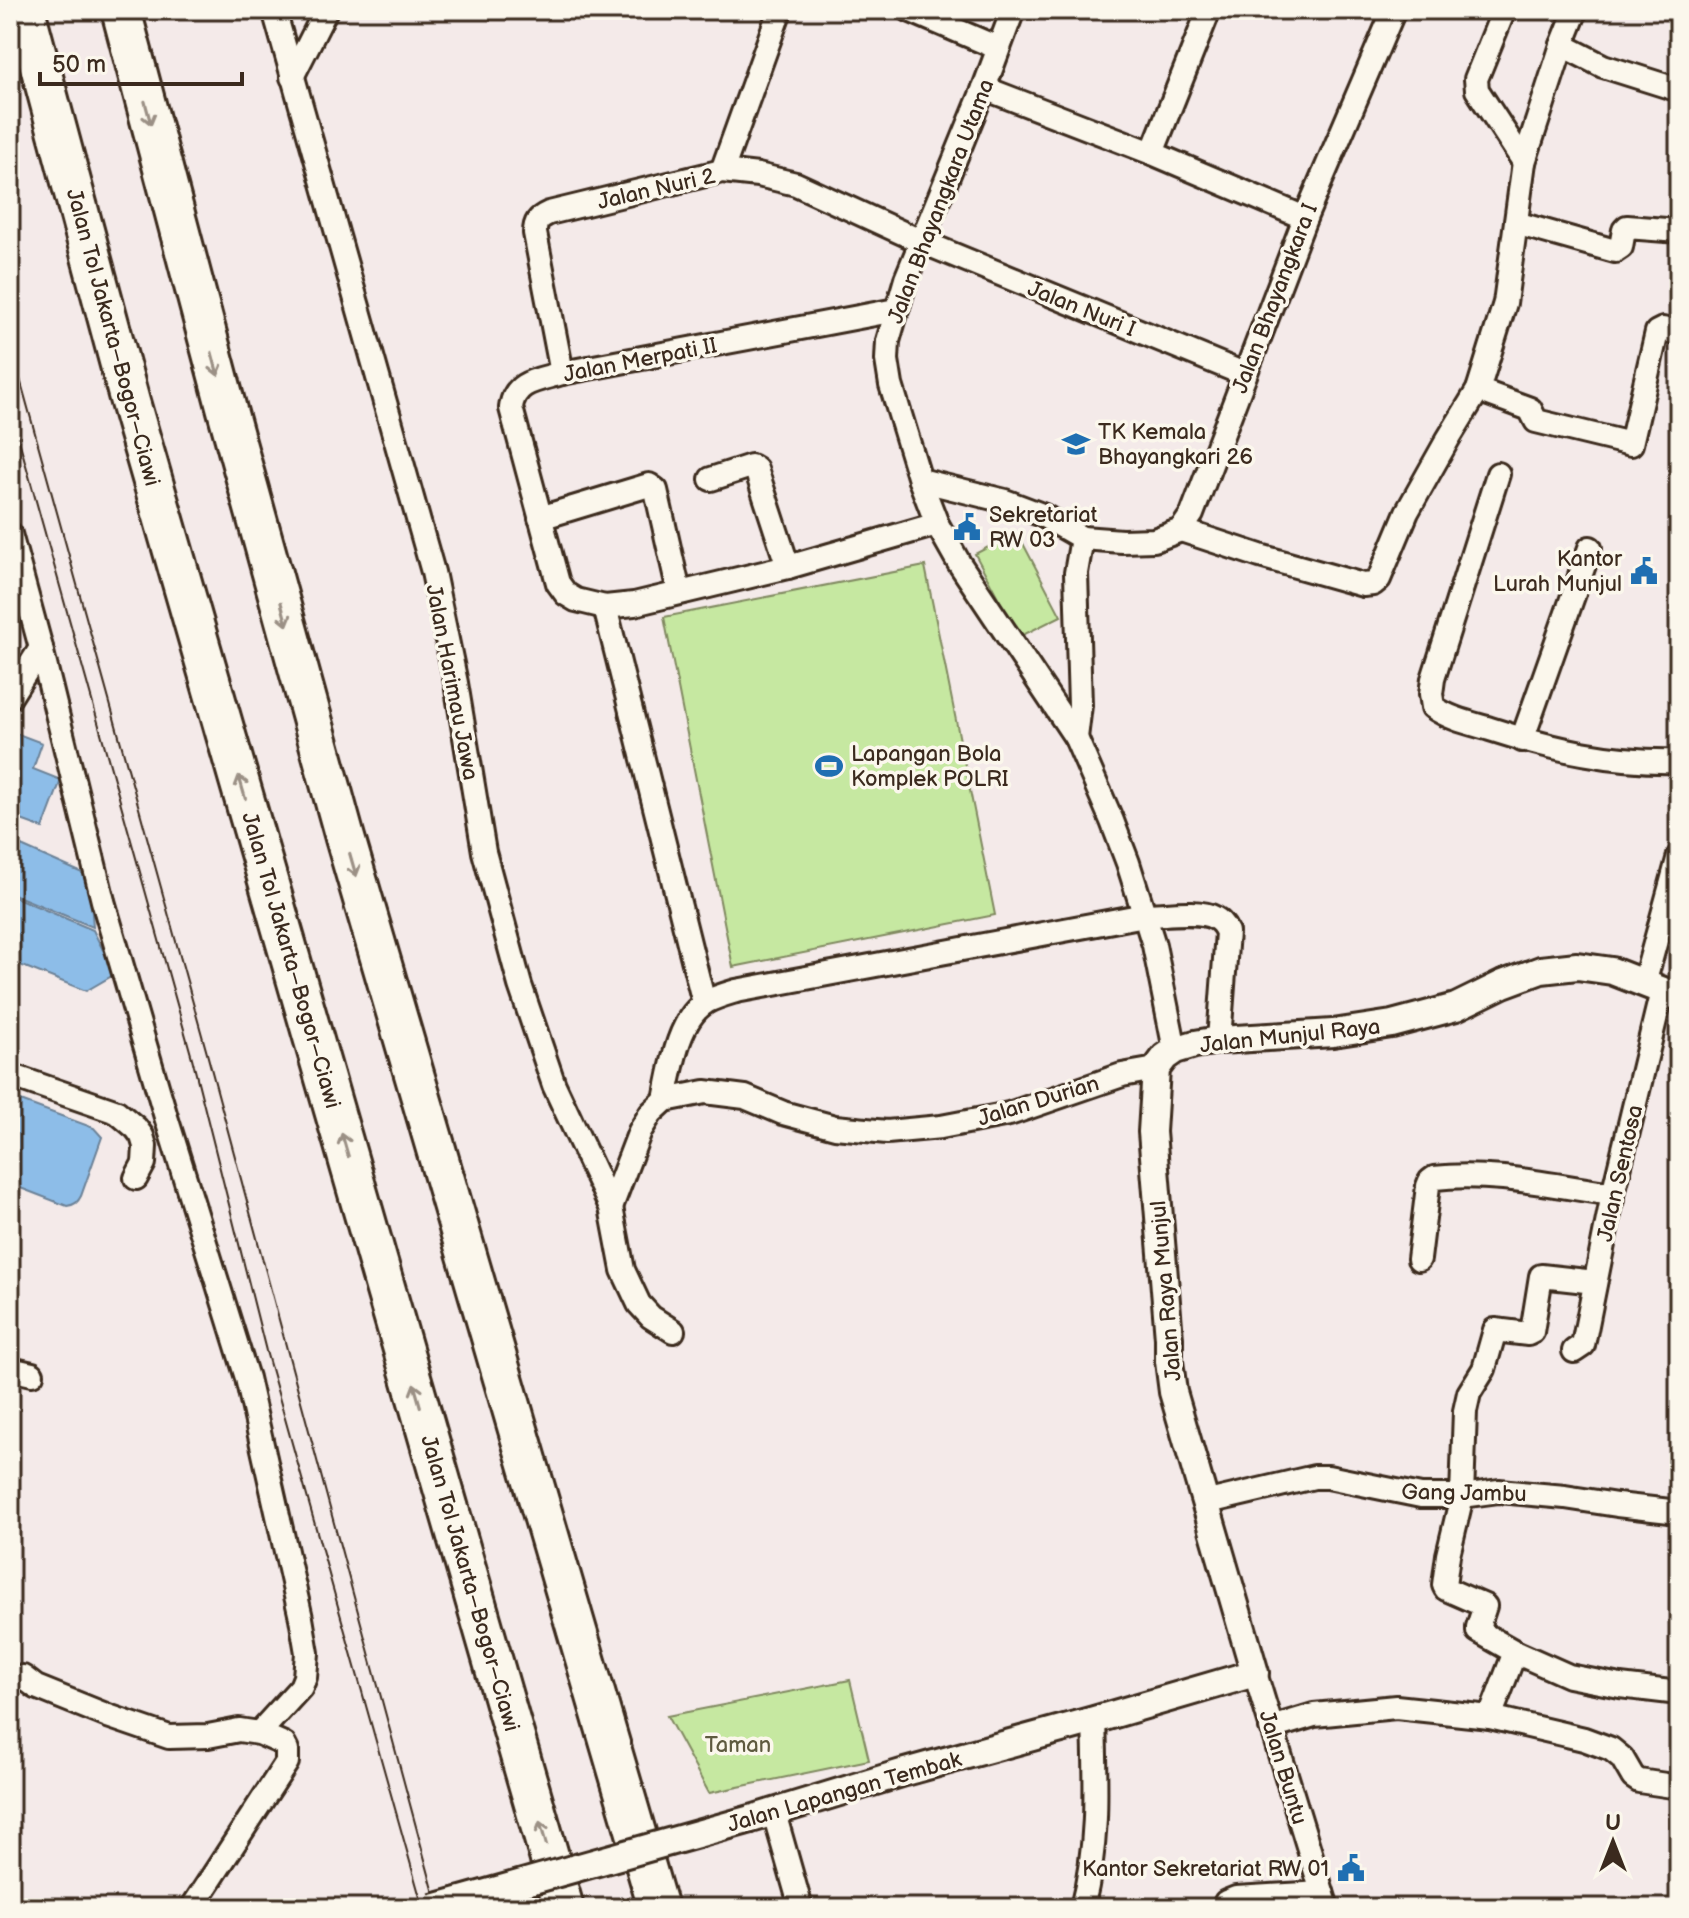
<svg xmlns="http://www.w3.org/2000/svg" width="1689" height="1918" font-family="'Balsamiq Sans',sans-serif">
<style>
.green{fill:#c6e8a1;stroke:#808960;stroke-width:2}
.water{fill:#8dbde8;stroke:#6c8297;stroke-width:2}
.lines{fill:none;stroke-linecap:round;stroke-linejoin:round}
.minor-casing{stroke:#3b2a1e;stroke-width:28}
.tertiary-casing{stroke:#3b2a1e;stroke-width:32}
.motorway-casing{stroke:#3b2a1e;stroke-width:44}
.minor{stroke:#fbf7ec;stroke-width:22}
.tertiary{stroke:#fbf7ec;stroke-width:26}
.motorway{stroke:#fbf7ec;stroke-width:38}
.tram{stroke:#3b2a1e;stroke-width:2}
.tertiary-bridge-casing{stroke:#3b2a1e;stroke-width:32;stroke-linecap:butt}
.tertiary-bridge{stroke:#fbf7ec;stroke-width:26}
.oneway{stroke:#9b9085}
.labels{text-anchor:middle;stroke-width:7;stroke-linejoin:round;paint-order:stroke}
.street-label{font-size:22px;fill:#3b2a1e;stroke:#fbf7ec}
.poi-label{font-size:22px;fill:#3b2a1e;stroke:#fbf7ec;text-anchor:start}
.park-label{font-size:22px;fill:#5e5a3f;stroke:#fbf7ec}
</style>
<rect width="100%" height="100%" fill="#f4eae9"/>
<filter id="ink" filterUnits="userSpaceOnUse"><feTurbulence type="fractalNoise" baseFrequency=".0125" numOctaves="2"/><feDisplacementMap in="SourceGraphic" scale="16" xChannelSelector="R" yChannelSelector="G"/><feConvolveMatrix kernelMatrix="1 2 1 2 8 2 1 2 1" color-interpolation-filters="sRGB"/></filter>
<g filter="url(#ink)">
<g class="green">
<path d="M1017,532L1061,616L1019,637L975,554Z"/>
<path d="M925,566L995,915L733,967L664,617Z"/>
<path d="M850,1680L869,1760L709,1793L667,1716Z"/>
</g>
<g class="water">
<path d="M10,731L42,743L33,769L61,780L43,828L10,816Z"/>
<path d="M10,841L89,876L93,927L10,893Z"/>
<path d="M10,895L93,930L115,974L86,991L10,961Z"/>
<path d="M10,1097L94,1128L102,1137L81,1196C78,1202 75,1205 67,1206L10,1184Z"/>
</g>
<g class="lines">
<g class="minor-casing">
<g id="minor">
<path d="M274,10L433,572L456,683L484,852L520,985L554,1085L611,1207L623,1270L639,1304L651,1317L673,1331"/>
<path d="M909,10L998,48"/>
<path d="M1013,10L984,88L906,279L888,341L887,360L891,385L920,480L937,524L959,563L1076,738L1112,821L1128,863L1154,945L1175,1050"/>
<path d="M1504,10L1476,79L1477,90L1524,162"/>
<path d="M1562,45L1603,66L1679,90"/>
<path d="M292,77L326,10"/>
<path d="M984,88L1152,153L1305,218"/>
<path d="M1152,153L1209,10"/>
<path d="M722,171L780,10"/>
<path d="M1516,223L1615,251L1621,247L1624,230L1627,227L1679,231"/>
<path d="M896,310L562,373C540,380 514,380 511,408L558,583L566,594L576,600L605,607L634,604L788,567L937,524"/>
<path d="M562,373L535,233C535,222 538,218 549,213L722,171L758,175L796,184L920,241L1244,374"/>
<path d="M1478,390L1530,409L1536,421L1631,444L1657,332L1663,329L1679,334"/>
<path d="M1498,474L1433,679L1431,694L1433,707C1450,719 1470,723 1490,729C1552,749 1614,763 1679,761"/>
<path d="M711,479L751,466L756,469L788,567"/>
<path d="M920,480L1005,501L1042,515L1082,538"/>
<path d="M540,518L649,485L656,490L679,592"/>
<path d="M1181,530L1260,556L1363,585L1373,584L1379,579L1407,512L1448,439L1478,390L1505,303L1524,162L1562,45L1576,10"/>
<path d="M10,534L41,648L103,901L166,1117L247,1378L301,1618L307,1653L305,1677L301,1687L259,1733"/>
<path d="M605,607L704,1003"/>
<path d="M10,697L41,648"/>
<path d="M1076,738L1080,705L1076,573L1082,538L1122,541L1154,540L1181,530L1192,514L1305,218L1394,10"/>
<path d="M1522,740L1590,548"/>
<path d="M1644,984L1679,856"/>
<path d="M10,1075L117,1112L136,1128L142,1136L145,1146L144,1163L136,1178"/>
<path d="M665,1100C671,1070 678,1019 706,1002C715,997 726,994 736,991L1145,915C1163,915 1199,909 1215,918C1221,921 1224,926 1227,932L1219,1040"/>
<path d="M611,1207L640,1131L651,1113L665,1100L705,1092L745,1097L783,1113L835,1127L887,1132L941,1127L1009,1114L1122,1075L1156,1069"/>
<path d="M1419,1259L1428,1186L1430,1181L1434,1178C1493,1171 1555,1186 1613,1194"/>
<path d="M1574,1351L1583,1345L1613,1194L1662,991"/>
<path d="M10,1369L32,1374"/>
<path d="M1204,1503L1314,1477H1328L1421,1496H1462L1499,1491L1565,1497L1617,1505L1679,1512"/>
<path d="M1515,1652L1569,1676L1620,1686L1679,1693"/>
<path d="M1255,1673L1327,1908"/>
<path d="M23,1677L36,1687L108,1716L169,1737L208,1736L239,1730L259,1733L284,1744L287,1750V1762L192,1908"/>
<path d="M1490,1717L1515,1652L1478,1631V1627L1485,1606L1446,1589L1444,1585L1448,1555L1462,1496L1465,1411L1469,1393L1484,1369L1495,1330L1528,1334L1532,1332L1541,1276L1595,1282"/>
<path d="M1271,1728L1314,1715L1396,1707L1490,1717L1584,1739L1611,1749L1622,1758L1633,1777L1639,1781L1679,1787"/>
<path d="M774,1813L801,1908"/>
<path d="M1082,1908C1099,1841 1096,1788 1094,1720"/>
<path d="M1223,1908L1226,1902L1236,1898L1322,1893"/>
</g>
</g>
<g class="tertiary-casing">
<path id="tertiary" d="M751,1819L905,1772L1094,1720L1255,1673L1173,1392L1169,1361V1338L1152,1132L1156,1069L1165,1057L1175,1050L1195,1044L1219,1040L1333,1033L1392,1024L1456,1007L1503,984L1541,970L1577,966L1612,971L1679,997"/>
</g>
<g class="motorway-casing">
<g id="motorway">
<path d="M25,10L130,402L564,1908"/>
<path d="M121,10L227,410L345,838L658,1908"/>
</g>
</g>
<use href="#minor" class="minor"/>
<use href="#tertiary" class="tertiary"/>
<use href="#motorway" class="motorway"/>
<g class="tram">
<path d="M10,343L208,1057L438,1908"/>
<path d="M10,408L192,1058L266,1351L423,1908"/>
</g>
<g class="tertiary-bridge-casing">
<path id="tertiary-bridge" d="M433,1908L751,1819"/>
</g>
<use href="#tertiary-bridge" class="tertiary-bridge"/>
</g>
<defs><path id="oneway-shaft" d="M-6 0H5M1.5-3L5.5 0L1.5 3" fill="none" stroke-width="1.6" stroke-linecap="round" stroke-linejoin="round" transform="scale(2)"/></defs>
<g class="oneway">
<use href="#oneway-shaft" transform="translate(148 113) rotate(75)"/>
<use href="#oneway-shaft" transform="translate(215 364) rotate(75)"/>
<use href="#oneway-shaft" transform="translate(284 614) rotate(75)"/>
<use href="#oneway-shaft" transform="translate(242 787) rotate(-106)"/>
<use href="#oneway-shaft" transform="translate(353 865) rotate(74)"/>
<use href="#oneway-shaft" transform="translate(345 1145) rotate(-106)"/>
<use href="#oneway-shaft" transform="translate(417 1395) rotate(-106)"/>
<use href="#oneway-shaft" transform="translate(543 1833) rotate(-106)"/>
</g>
</g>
<defs>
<g id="school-bare" transform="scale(2.16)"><path d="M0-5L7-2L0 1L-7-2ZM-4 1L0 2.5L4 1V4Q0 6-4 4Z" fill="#1f6fb2" stroke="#fbf7ec" stroke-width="2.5" paint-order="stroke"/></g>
<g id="civic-bare" transform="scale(2.16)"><path d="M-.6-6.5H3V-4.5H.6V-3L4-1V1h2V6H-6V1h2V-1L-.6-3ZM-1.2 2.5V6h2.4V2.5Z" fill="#1f6fb2" stroke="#fbf7ec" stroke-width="2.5" paint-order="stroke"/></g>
<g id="stadium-bare" transform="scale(2.16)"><path d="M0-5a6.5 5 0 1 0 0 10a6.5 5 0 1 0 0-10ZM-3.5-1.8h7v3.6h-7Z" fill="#1f6fb2" stroke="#fbf7ec" stroke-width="2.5" paint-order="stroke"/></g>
</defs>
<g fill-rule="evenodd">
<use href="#school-bare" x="1076" y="444"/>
<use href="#civic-bare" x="967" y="527"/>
<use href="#civic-bare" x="1644" y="571"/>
<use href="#stadium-bare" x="829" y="766"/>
<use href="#civic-bare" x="1351" y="1868"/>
</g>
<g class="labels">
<g class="street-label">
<text transform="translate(656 188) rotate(-13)" y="8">Jalan Nuri 2</text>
<text transform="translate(940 201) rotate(-69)" y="8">Jalan Bhayangkara Utama</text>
<text transform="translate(1274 298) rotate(-69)" y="8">Jalan Bhayangkara I</text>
<text transform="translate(1082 308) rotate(22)" y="8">Jalan Nuri I</text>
<text transform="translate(114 337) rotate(75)" y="8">Jalan Tol Jakarta–Bogor–Ciawi</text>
<text transform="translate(640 359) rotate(-11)" y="8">Jalan Merpati II</text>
<text transform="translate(453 682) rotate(79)" y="8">Jalan Harimau Jawa</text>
<text transform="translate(292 960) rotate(74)" y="8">Jalan Tol Jakarta–Bogor–Ciawi</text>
<text transform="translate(1290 1035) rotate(-6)" y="8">Jalan Munjul Raya</text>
<text transform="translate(1038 1100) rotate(-17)" y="8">Jalan Durian</text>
<text transform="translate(1619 1173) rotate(-77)" y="8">Jalan Sentosa</text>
<text transform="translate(1165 1291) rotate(-95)" y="8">Jalan Raya Munjul</text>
<text transform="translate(1464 1492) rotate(1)" y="8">Gang Jambu</text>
<text transform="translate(471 1583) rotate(74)" y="8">Jalan Tol Jakarta–Bogor–Ciawi</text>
<text transform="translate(1284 1767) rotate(73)" y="8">Jalan Buntu</text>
<text transform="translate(844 1791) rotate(-16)" y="8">Jalan Lapangan Tembak</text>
</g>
<g class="poi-label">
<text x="1098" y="439">TK Kemala<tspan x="1098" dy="25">Bhayangkari 26</tspan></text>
<text x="989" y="522">Sekretariat<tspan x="989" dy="25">RW 03</tspan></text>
<text x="1622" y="566" text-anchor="end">Kantor<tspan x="1622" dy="25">Lurah Munjul</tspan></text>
<text x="851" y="761">Lapangan Bola<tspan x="851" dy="25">Komplek POLRI</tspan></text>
<text x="1329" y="1876" text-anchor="end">Kantor Sekretariat RW 01</text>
</g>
<g class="park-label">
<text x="738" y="1752">Taman</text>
</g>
</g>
<rect width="1689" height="1918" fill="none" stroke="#fbf7ec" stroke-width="40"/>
<rect x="20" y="20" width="1649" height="1878" fill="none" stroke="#3b2a1e" stroke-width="3" filter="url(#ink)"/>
<g transform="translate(1613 1842)" stroke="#fbf7ec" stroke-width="6" paint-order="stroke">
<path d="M0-6L14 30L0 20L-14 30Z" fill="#3b2a1e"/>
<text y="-12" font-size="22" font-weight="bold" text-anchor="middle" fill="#3b2a1e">U</text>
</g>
<path d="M40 72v12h202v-12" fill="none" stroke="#3b2a1e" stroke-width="4"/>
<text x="52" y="72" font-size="24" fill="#3b2a1e" stroke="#fbf7ec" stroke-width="6" paint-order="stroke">50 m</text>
</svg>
